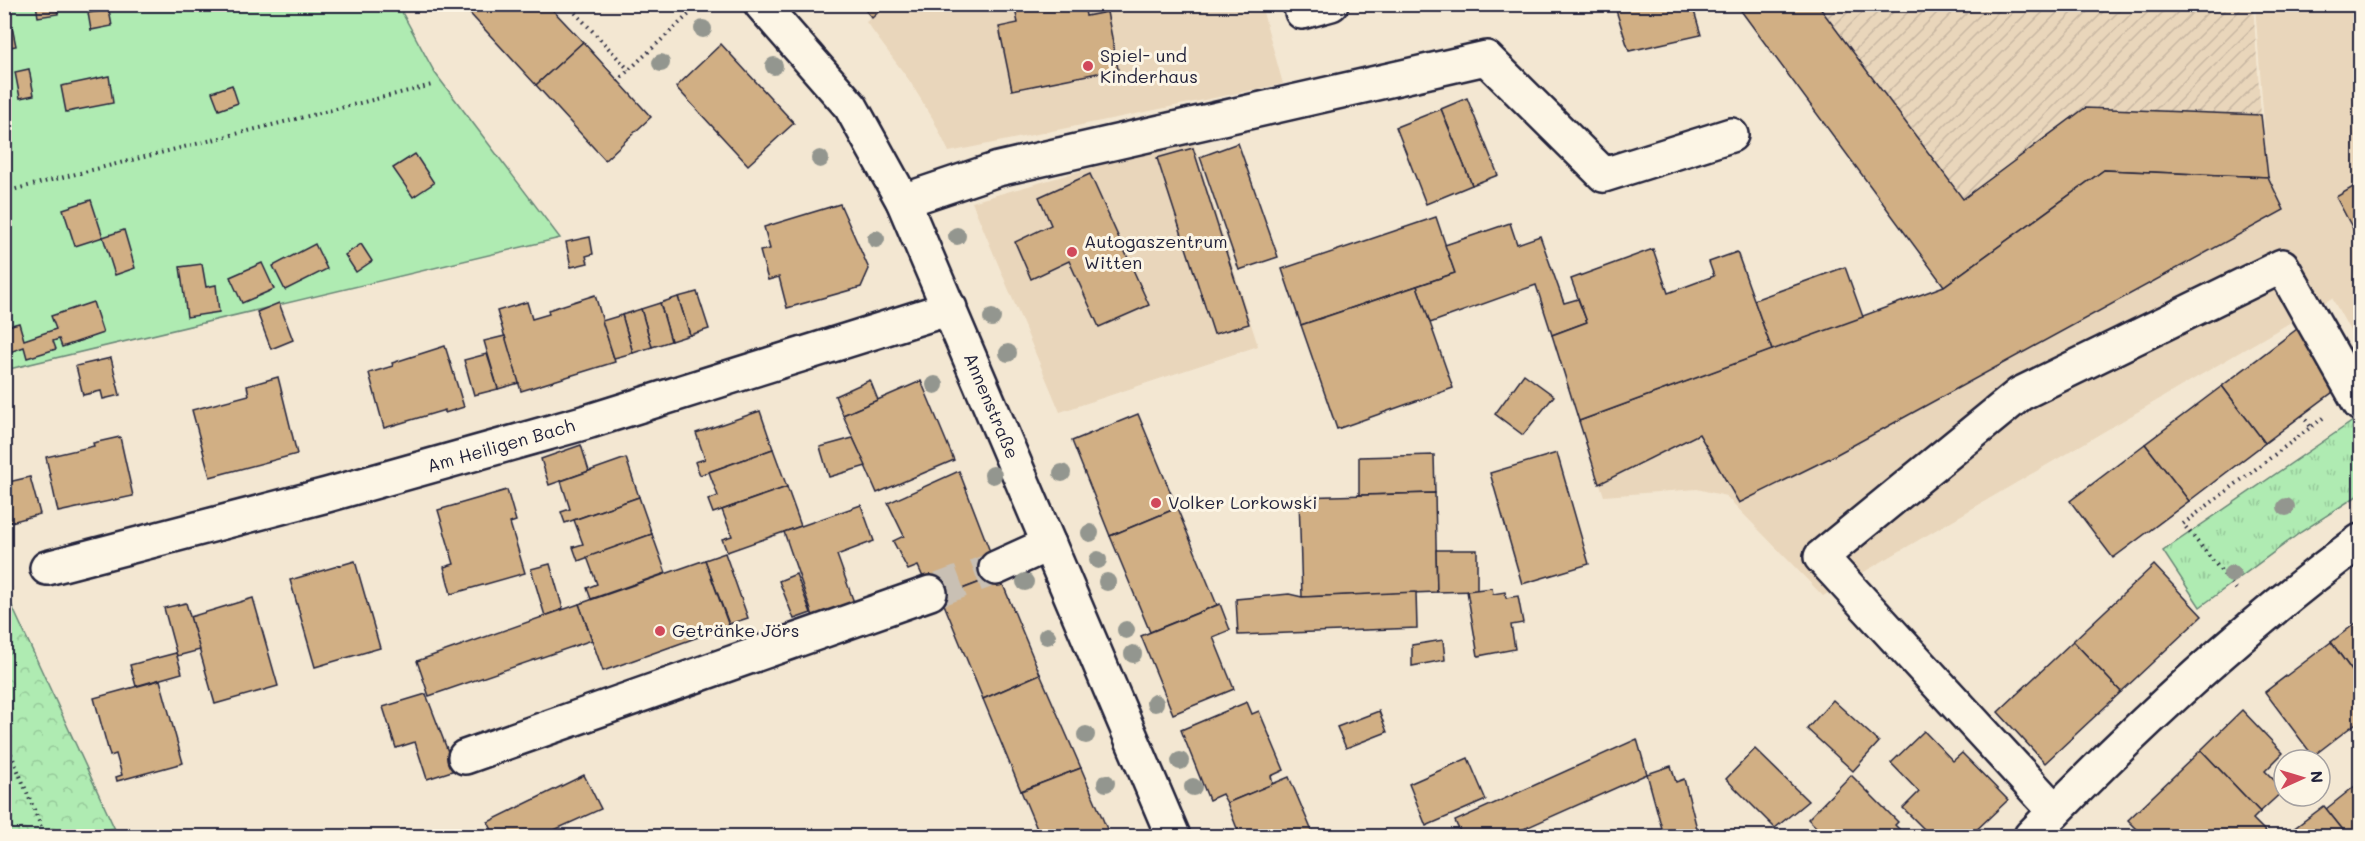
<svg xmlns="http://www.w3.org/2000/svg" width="2365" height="841" font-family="Mali,sans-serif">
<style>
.built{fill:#e9d6bb}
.industrial{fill:url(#industrial-furrows)}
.grass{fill:url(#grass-tufts);stroke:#688676;stroke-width:1.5}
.forest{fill:url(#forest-crowns);stroke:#688676;stroke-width:1.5}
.garden{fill:#afebb2;stroke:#688676;stroke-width:1.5}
.building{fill:#d1af84;stroke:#22223b;stroke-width:1.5}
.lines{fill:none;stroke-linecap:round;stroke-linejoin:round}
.minor-tunnel{stroke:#c9c0b4;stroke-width:33;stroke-dasharray:33 16;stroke-linecap:butt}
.minor-casing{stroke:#22223b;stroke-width:38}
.path{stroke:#22223b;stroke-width:4;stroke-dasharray:1.5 4.5;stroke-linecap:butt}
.minor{stroke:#fcf5e5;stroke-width:33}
.tree{fill:#93968f}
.poi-dot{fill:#d1495b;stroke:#fcf5e5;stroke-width:2}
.labels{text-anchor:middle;stroke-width:6;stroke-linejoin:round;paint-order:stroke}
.poi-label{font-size:18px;fill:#22223b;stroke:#fcf5e5;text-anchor:start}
.street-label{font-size:18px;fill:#22223b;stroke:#fcf5e5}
</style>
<defs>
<pattern id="industrial-furrows" width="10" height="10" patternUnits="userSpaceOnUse" patternTransform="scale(1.5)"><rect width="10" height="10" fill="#e9d6bb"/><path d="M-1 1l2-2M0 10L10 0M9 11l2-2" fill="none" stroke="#c8b7a2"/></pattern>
<pattern id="grass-tufts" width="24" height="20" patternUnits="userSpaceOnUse" patternTransform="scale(1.5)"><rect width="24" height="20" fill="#afebb2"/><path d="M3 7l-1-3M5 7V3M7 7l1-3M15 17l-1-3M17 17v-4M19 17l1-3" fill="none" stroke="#96c99a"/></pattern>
<pattern id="forest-crowns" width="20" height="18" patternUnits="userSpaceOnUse" patternTransform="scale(1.5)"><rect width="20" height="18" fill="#afebb2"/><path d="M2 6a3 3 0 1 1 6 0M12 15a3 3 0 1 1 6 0" fill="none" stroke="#96c99a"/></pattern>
</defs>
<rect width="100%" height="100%" fill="#f3e7d2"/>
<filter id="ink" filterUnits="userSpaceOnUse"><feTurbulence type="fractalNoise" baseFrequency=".0167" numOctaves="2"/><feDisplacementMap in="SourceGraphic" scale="12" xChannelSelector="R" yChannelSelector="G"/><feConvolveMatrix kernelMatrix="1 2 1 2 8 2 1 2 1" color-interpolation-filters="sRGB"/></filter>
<g filter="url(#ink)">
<g class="built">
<path d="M887,4L1261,5L1283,84L949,152L933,119L909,80L866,22Z"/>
<path d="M2255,5H2360V349L2332,298L1823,596L1726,496L1697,489L1604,496L1579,421L2268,177Z"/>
<path d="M1192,139L1258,346L1060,412L972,202Z"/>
</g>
<path class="industrial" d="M1736,5H2253L2261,115L2268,177L2104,170L1944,286Z"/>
<path class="grass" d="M2353,421L2360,432V494L2301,532L2200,607L2163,551Z"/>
<path class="forest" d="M5,591L118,836H5Z"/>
<path class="garden" d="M4,5H398L435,73L560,238L5,370Z"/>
<g class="building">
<path d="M36,4H56L58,14L38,17Z"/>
<path d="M465,4H547L583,42L536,85L463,6Z"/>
<path d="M860,4H887L872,18Z"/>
<path d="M1014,4H1084L1086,16L1107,12L1118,69L1012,90L999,27L1018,23Z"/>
<path d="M1614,4H1692L1701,35L1629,51Z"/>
<path d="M1736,4H1817L1963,199L2085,108L2261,115L2268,177L2104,170L1944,286Z"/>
<path d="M109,10L112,26L91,30L88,13Z"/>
<path d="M12,27L16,46L4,48V28Z"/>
<path d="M583,42L651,117L605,160L536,85Z"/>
<path d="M721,44L794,123L748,165L676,87Z"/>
<path d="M29,69L34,95L20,98L15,72Z"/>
<path d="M109,76L113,103L66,112L61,86Z"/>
<path d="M232,85L238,103L219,110L212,92Z"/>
<path d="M1467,98L1498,175L1472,185L1441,109Z"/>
<path d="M1441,109L1472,185L1426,204L1396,127Z"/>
<path d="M1238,143L1278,257L1239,270L1200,157Z"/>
<path d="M1193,148L1249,324L1214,334L1157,158Z"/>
<path d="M415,154L434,183L413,197L393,168Z"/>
<path d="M2104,170L2268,177L2284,210L1828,459L1739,503L1699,434L1599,484L1579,421L1944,286Z"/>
<path d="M1090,174L1149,305L1099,327L1069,261L1031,279L1015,242L1051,225L1039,197Z"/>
<path d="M2360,183V242L2336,197Z"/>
<path d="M91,200L103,237L75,246L63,209Z"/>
<path d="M840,204L869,269L861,287L787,308L779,277L768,280L760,251L770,249L764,227Z"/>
<path d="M1436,217L1455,273L1301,325L1282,269Z"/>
<path d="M1510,223L1517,244L1540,236L1564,303L1578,299L1587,322L1552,335L1536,285L1430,323L1417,286L1455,273L1445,245Z"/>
<path d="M124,230L135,268L115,275L103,237Z"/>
<path d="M590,237L593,254L586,256L588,263L571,267L566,242Z"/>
<path d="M315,244L327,269L285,290L273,266Z"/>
<path d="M361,244L372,261L356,272L345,255Z"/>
<path d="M1653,249L1668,293L1714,276L1709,262L1737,252L1772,350L1579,421L1552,335L1587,322L1571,279Z"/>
<path d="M262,263L274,289L242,303L230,277Z"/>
<path d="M202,264L206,287L216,285L219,312L187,317L180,267Z"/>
<path d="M1845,267L1863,317L1772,350L1754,300Z"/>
<path d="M1417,286L1453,388L1337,429L1301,325Z"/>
<path d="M697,292L709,329L690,335L678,297Z"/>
<path d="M595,295L615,362L521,391L497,311L527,302L532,319L549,314L548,310Z"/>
<path d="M678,297L690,335L671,341L660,303Z"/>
<path d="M93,302L103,333L62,347L59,339L53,341L56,349L27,358L24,347L4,354V327L19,323L24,340L56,329L51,316Z"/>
<path d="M279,303L293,340L271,349L257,312Z"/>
<path d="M660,303L671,341L652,347L641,309Z"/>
<path d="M641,309L652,347L633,353L622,315Z"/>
<path d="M622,315L633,353L614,358L602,321Z"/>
<path d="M2297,329L2341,386L2265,443L2222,386Z"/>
<path d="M505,336L519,383L498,389L484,341Z"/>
<path d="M445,346L464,407L445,413V410L384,428L369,373L393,366L392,363Z"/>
<path d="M487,354L498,389L474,395L464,360Z"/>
<path d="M111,358L120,395L103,399L101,391L83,395L76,366Z"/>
<path d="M1524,374L1554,396L1523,435L1495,414Z"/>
<path d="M278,377L297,454L210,477L192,410L249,395L247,386Z"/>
<path d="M870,380L878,400L843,415L835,396Z"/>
<path d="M921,381L954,460L877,493L843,415Z"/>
<path d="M2222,386L2265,443L2189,501L2145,444Z"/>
<path d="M760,411L773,449L700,475L695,462L705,459L696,433Z"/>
<path d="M1138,414L1177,508L1110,536L1072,441Z"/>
<path d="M120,437L133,496L58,512L46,457L94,446L93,443Z"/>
<path d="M853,438L866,466L829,477L820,447Z"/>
<path d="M2145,444L2189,501L2113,558L2070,501Z"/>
<path d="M581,445L589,471L549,485L541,459Z"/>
<path d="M773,449L787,487L713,513L708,500L718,496L709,472Z"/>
<path d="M1557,453L1589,564L1522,584L1490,473Z"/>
<path d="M1434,455L1435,493L1359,495V457Z"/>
<path d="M626,458L639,497L565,523L561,512L570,509L561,481Z"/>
<path d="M959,471L999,575L941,597L930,593L918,566L908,570L893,541L904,536L888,503Z"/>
<path d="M30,477L40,514L4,524V483Z"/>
<path d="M787,487L801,526L727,552L722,539L732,536L722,510Z"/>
<path d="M507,490L516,521L510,523L525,573L451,594L444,567L454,564L438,510Z"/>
<path d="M1435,493L1437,592L1302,597L1299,497Z"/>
<path d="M639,497L652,534L578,561L573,547L583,544L574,520Z"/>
<path d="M861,505L874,541L837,555L856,608L815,622L784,532Z"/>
<path d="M1177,508L1217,605L1150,632L1110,536Z"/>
<path d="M652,534L666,573L591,599L587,588L597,584L587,557Z"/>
<path d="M1436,550H1477V591L1437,592Z"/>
<path d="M725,553L748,618L729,624L705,560Z"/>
<path d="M705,560L729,626L603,671L579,604Z"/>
<path d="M355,561L380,648L315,667L290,580Z"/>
<path d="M550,564L563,609L545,616L531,569Z"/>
<path d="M2154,565L2202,616L2121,692L2073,641Z"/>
<path d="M796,574L811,613L794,619L779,581Z"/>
<path d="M999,575L1040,674L983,699L941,597Z"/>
<path d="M1492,588L1493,594L1505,592L1506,598L1518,596L1523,623L1511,625L1515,649L1478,656L1467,591Z"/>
<path d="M1416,592L1417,628L1238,635L1236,599L1289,594L1302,597Z"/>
<path d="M253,598L278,686L215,704L190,617Z"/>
<path d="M186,603L200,650L177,656L164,608Z"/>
<path d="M579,604L592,640L429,696L417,661Z"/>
<path d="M1220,604L1230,630L1213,637L1234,689L1173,714L1141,636Z"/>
<path d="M2360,620V682L2331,642Z"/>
<path d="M1443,640L1445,660L1412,666V645Z"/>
<path d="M2073,641L2121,692L2045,763L1998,712Z"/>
<path d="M2331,642L2360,682V720L2313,756L2265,692Z"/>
<path d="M176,653L182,673L136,686L130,665Z"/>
<path d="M1040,674L1081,768L1021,791L983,699Z"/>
<path d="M160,680L183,763L117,781L116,777L122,775L116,754L110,756L94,698Z"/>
<path d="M426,694L455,770L427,779L415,742L396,748L383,707Z"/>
<path d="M1833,700L1879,742L1853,771L1807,729Z"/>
<path d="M1247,702L1252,714L1259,711L1284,770L1271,776L1273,784L1227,803L1222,794L1209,800L1181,730Z"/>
<path d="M2242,710L2283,753L2265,771L2284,790L2260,812L2201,750Z"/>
<path d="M1379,711L1387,732L1346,748L1337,727Z"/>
<path d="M1924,731L1953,761L1962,753L2008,800L1970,836H1931L1903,808L1919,792L1891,763Z"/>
<path d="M1637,739L1647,774L1508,836H1462L1455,821Z"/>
<path d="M1755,749L1808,801L1775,828L1726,779Z"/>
<path d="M2201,750L2260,812L2253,819L2270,836H2144L2128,820Z"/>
<path d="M1468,758L1486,800L1426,826L1409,784Z"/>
<path d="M1671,766L1676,782L1684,779L1699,836H1664L1647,774Z"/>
<path d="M1081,768L1110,836H1040L1021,791Z"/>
<path d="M584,775L601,809L541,836H495L488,822Z"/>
<path d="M1851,775L1898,822L1895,825L1906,836H1825L1808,819Z"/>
<path d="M1289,777L1314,836H1240L1227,803Z"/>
<path d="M2360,782V826L2348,836L2326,809Z"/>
<path d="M2324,806L2347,835L2297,836L2292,830Z"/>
</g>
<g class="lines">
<path class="minor-tunnel" d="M930,593L996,568"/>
<g class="minor-casing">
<g id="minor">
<path d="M761,4L851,107L903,201L1173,836"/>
<path d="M1300,4L1302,12L1331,4"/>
<path d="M903,201L998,169L1486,58L1604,175L1731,135"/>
<path d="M47,568L327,495L590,421L950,308"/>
<path d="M996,568L1049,544"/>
<path d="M465,757L930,593"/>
<path d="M2055,811L1821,557L2020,394L2282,266L2360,404"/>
<path d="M2031,836C2133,730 2242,628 2360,541"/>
</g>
</g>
<g class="path">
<path d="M567,4L629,70"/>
<path d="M617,81L700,4"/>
<path d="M4,192L432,85"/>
<path d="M2302,415L2311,427"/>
<path d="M2236,589L2183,524L2323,418"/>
<path d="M4,595L13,587"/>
<path d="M4,737L45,836"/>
</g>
<use href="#minor" class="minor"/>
</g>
<g class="tree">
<circle cx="703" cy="29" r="9"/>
<circle cx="661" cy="63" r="9"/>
<circle cx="774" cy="66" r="9"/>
<circle cx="820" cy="159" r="9"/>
<circle cx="957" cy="236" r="9"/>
<circle cx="876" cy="239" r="9"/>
<circle cx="992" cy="318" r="9"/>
<circle cx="1008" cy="353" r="9"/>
<circle cx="935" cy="385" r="9"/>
<circle cx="1062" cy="473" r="9"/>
<circle cx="993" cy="475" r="9"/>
<circle cx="2286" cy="507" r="9"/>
<circle cx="1090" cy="533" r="9"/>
<circle cx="1098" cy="560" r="9"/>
<circle cx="2232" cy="574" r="9"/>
<circle cx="1025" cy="582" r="9"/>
<circle cx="1107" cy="582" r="9"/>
<circle cx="1126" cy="630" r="9"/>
<circle cx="1047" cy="636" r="9"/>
<circle cx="1133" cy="654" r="9"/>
<circle cx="1155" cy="703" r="9"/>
<circle cx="1086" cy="735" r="9"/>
<circle cx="1180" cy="761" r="9"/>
<circle cx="1106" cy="783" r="9"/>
<circle cx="1193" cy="787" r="9"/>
</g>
</g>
<g class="poi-dot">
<circle cx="1088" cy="66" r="6"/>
<circle cx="1072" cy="252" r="6"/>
<circle cx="1156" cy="503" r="6"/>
<circle cx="660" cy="631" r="6"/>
</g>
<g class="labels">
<g class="poi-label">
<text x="1100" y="62">Spiel- und<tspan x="1100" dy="21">Kinderhaus</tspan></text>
<text x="1084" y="248">Autogaszentrum<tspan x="1084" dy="21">Witten</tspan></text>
<text x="1168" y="509">Volker Lorkowski</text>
<text x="672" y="637">Getränke Jörs</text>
</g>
<g class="street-label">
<text transform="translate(991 406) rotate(67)" y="6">Annenstraße</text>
<text transform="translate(501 446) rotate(-16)" y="6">Am Heiligen Bach</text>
</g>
</g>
<rect width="2365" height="841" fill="none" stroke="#fcf5e5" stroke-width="24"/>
<rect x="12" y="12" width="2341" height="817" fill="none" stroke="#22223b" stroke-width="2" filter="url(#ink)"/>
<g transform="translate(2302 778) rotate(86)"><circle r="28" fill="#fcf5e5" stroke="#a5a1a1" stroke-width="1.5"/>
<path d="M0-4.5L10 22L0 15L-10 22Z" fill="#d1495b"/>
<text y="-9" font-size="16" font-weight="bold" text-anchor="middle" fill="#22223b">N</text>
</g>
</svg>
